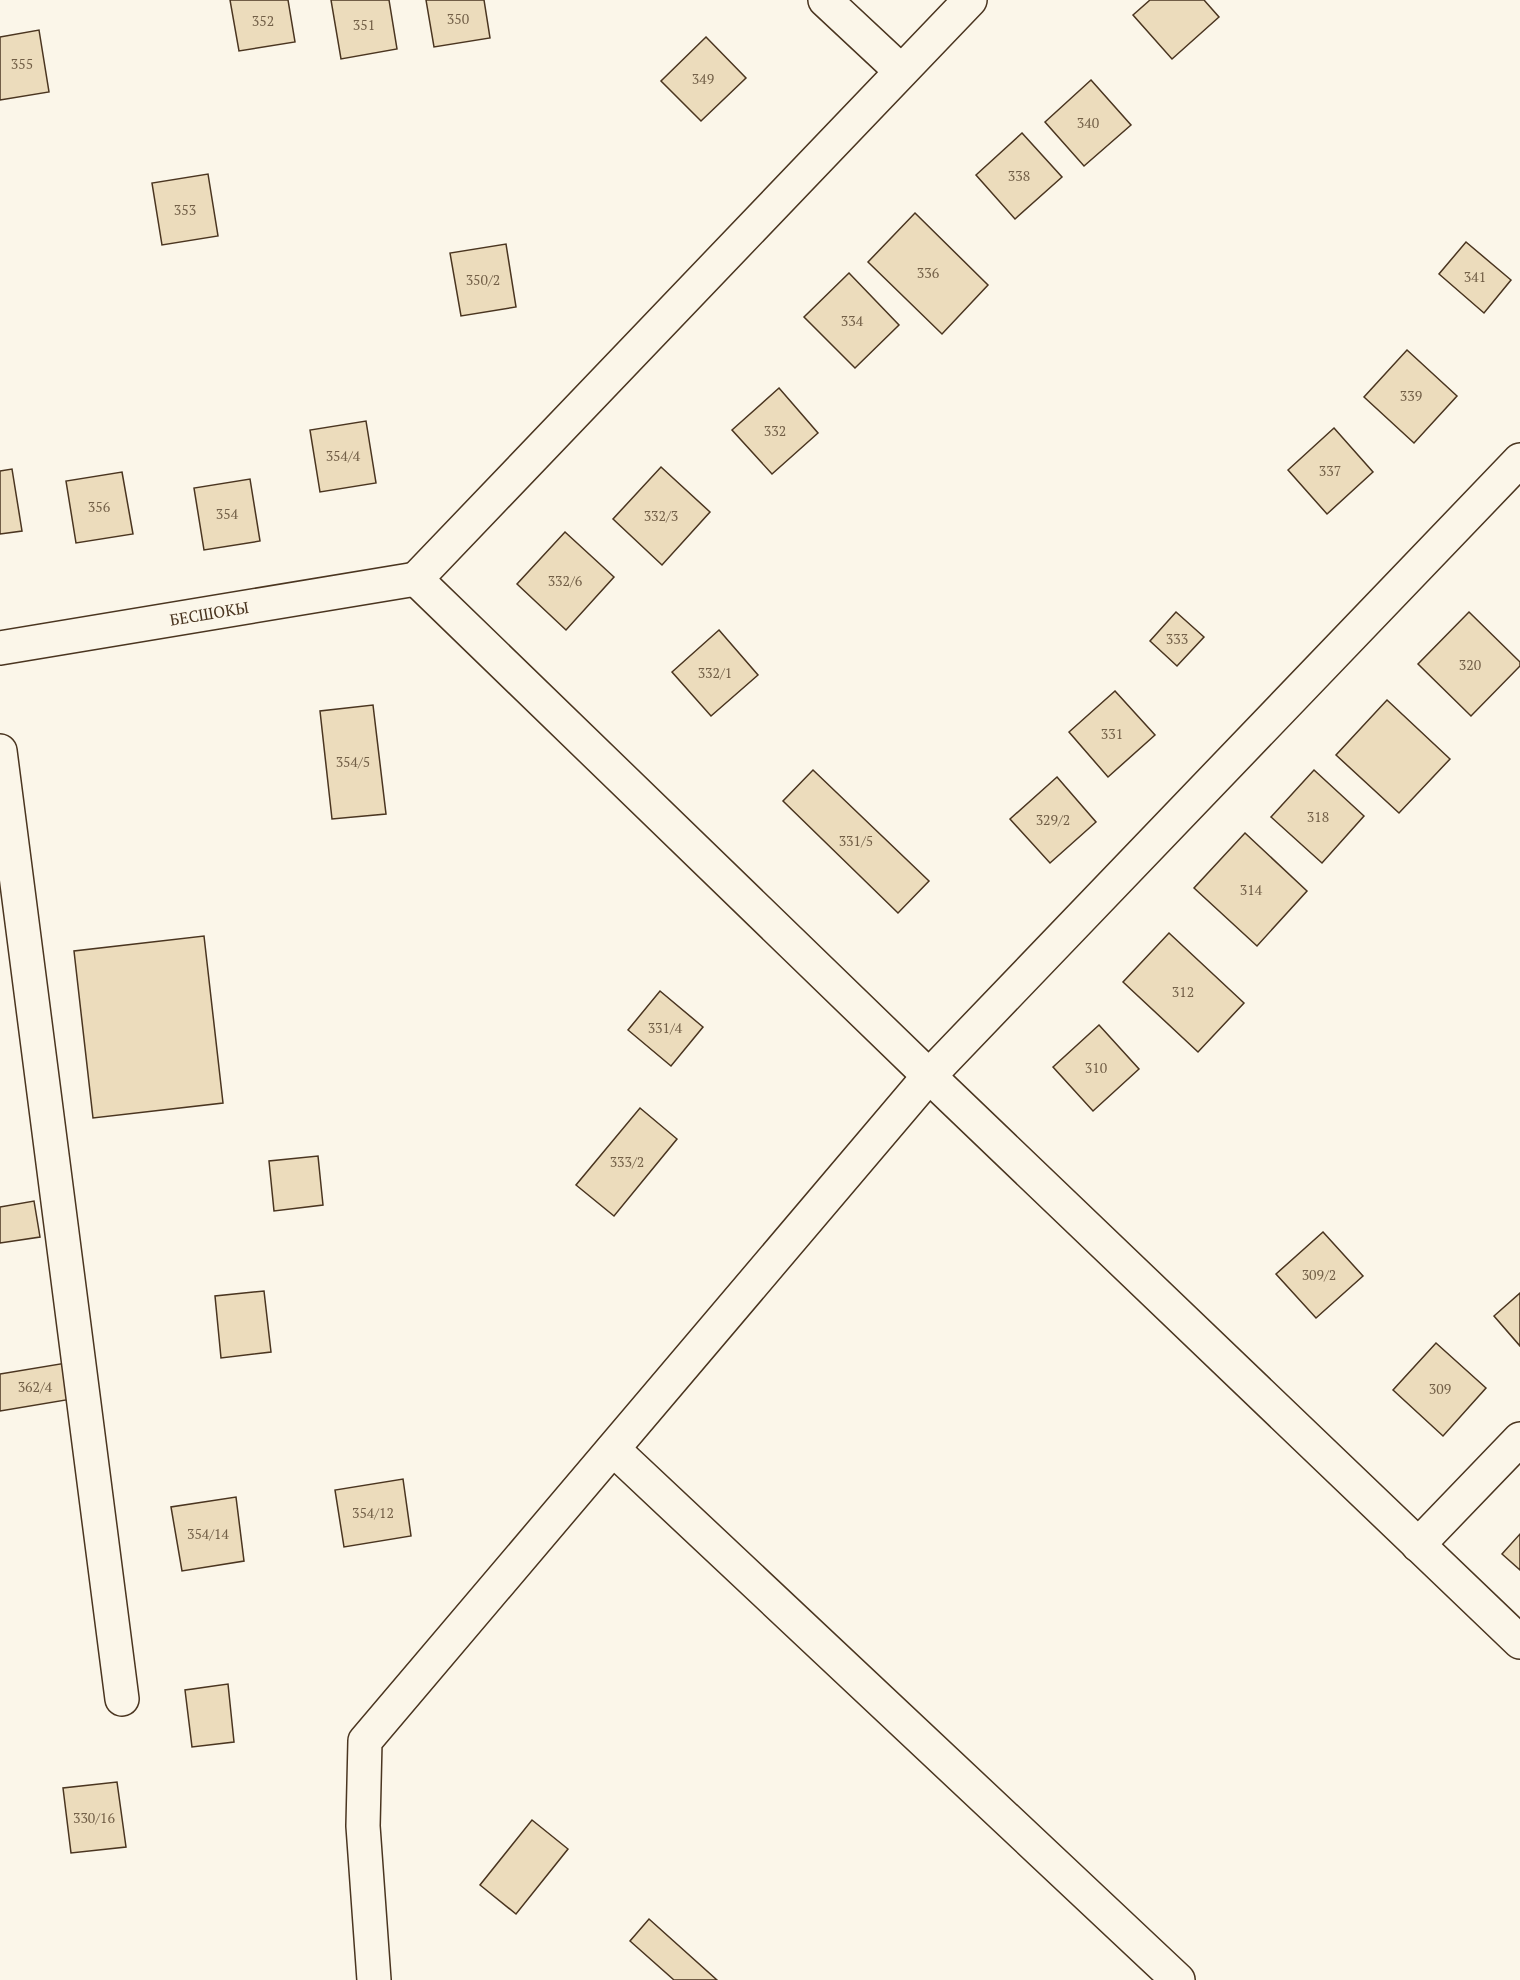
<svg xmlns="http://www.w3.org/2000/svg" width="1520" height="1980" font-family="'PT Serif',serif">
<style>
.building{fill:#ecdcbc;stroke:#4a3520;stroke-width:1.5}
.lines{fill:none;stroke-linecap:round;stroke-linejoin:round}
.minor-casing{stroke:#4a3520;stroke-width:36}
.tertiary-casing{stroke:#4a3520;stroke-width:36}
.minor{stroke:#fbf6e9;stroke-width:33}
.tertiary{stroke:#fbf6e9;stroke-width:33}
.labels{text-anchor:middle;stroke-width:4.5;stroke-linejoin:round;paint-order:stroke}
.number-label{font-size:14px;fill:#725f47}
.street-label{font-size:16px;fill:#4a3520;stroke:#fbf6e9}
</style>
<rect width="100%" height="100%" fill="#fbf6e9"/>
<g class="building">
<path d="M230,0H288L295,42L239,51Z"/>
<path d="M331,0H389L397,49L341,59Z"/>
<path d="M426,0H484L490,38L434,47Z"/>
<path d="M1150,0H1204L1219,17L1172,59L1133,15Z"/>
<path d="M39,30L49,92L0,100V37Z"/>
<path d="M706,37L746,78L701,121L661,81Z"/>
<path d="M1091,80L1131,125L1084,166L1045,122Z"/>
<path d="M1022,133L1062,177L1015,219L976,175Z"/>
<path d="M208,174L218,236L162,245L152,183Z"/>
<path d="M915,213L988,285L942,334L868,262Z"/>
<path d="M1466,242L1511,280L1484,313L1439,274Z"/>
<path d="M506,244L516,307L461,316L450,253Z"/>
<path d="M849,273L899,325L855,368L804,317Z"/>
<path d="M1407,350L1457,396L1414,443L1364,397Z"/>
<path d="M779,388L818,433L772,474L732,430Z"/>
<path d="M366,421L376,483L320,492L310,430Z"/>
<path d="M1334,428L1373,472L1327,514L1288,470Z"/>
<path d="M661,467L710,512L662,565L613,519Z"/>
<path d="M12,469L22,531L0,534V471Z"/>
<path d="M122,472L133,534L76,543L66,481Z"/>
<path d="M250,479L260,541L204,550L194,488Z"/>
<path d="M565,532L614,577L566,630L517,584Z"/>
<path d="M1176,612L1204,637L1177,666L1150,641Z"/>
<path d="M1469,612L1520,662V666L1471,716L1418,664Z"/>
<path d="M719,630L758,675L711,716L672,672Z"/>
<path d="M1115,691L1155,735L1108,777L1069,732Z"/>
<path d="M1387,700L1450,759L1399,813L1336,755Z"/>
<path d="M373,705L386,814L332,819L320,711Z"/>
<path d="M813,770L929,881L898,913L783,801Z"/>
<path d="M1314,770L1364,816L1322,863L1271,817Z"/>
<path d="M1057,777L1096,822L1050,863L1010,819Z"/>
<path d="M1245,833L1307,891L1257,946L1194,888Z"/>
<path d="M1169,933L1244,1003L1198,1052L1123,982Z"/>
<path d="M204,936L223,1103L93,1118L74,951Z"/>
<path d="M660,991L703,1027L671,1066L628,1030Z"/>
<path d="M1099,1025L1139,1069L1093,1111L1053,1067Z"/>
<path d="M640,1108L677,1139L614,1216L576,1185Z"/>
<path d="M318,1156L323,1205L274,1211L269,1161Z"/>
<path d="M34,1201L40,1237L0,1243V1207Z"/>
<path d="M1323,1232L1363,1276L1316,1318L1276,1274Z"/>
<path d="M264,1291L271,1352L221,1358L215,1296Z"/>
<path d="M1520,1293V1346L1494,1316Z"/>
<path d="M1436,1343L1486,1388L1443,1436L1393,1390Z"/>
<path d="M66,1363L72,1399L0,1411V1374Z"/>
<path d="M403,1479L411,1536L344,1547L335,1490Z"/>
<path d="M236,1497L244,1561L182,1571L171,1507Z"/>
<path d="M1520,1534V1570L1502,1554Z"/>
<path d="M228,1684L234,1742L192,1747L185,1690Z"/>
<path d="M117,1782L126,1847L71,1853L63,1788Z"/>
<path d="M532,1820L568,1849L516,1914L480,1885Z"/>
<path d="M649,1919L717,1980H674L630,1941Z"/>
</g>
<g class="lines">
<g class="minor-casing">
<g id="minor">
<path d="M825,0L901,71"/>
<path d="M970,0L416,579L929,1076L1520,1642"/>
<path d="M0,751L122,1699"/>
<path d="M613,1449L1178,1980"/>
<path d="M1418,1545L1520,1439"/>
<path d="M374,1980L363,1826L365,1741L929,1076L1520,460"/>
</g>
</g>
<g class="tertiary-casing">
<g id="tertiary">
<path id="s1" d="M0,648L416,579"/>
</g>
</g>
<use href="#minor" class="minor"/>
<use href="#tertiary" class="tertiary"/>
</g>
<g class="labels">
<g class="number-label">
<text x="458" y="24">350</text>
<text x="263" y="26">352</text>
<text x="364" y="30">351</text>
<text x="22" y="69">355</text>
<text x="703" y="84">349</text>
<text x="1088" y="128">340</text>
<text x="1019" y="181">338</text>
<text x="185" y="215">353</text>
<text x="928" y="278">336</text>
<text x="1475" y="282">341</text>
<text x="483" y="285">350/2</text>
<text x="852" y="326">334</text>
<text x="1411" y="401">339</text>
<text x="775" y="436">332</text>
<text x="343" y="461">354/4</text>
<text x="1330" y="476">337</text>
<text x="99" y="512">356</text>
<text x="227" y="519">354</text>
<text x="661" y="521">332/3</text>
<text x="565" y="586">332/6</text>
<text x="1177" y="644">333</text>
<text x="1470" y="670">320</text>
<text x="715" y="678">332/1</text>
<text x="1112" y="739">331</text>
<text x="353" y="767">354/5</text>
<text x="1318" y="822">318</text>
<text x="1053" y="825">329/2</text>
<text x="856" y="846">331/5</text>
<text x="1251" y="895">314</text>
<text x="1183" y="997">312</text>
<text x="665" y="1033">331/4</text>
<text x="1096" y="1073">310</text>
<text x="627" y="1167">333/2</text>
<text x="1319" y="1280">309/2</text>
<text x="35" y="1392">362/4</text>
<text x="1440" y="1394">309</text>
<text x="373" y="1518">354/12</text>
<text x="208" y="1539">354/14</text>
<text x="94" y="1823">330/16</text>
</g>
<g class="street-label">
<text dy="6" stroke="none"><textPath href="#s1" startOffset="212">БЕСШОКЫ</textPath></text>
</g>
</g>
</svg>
